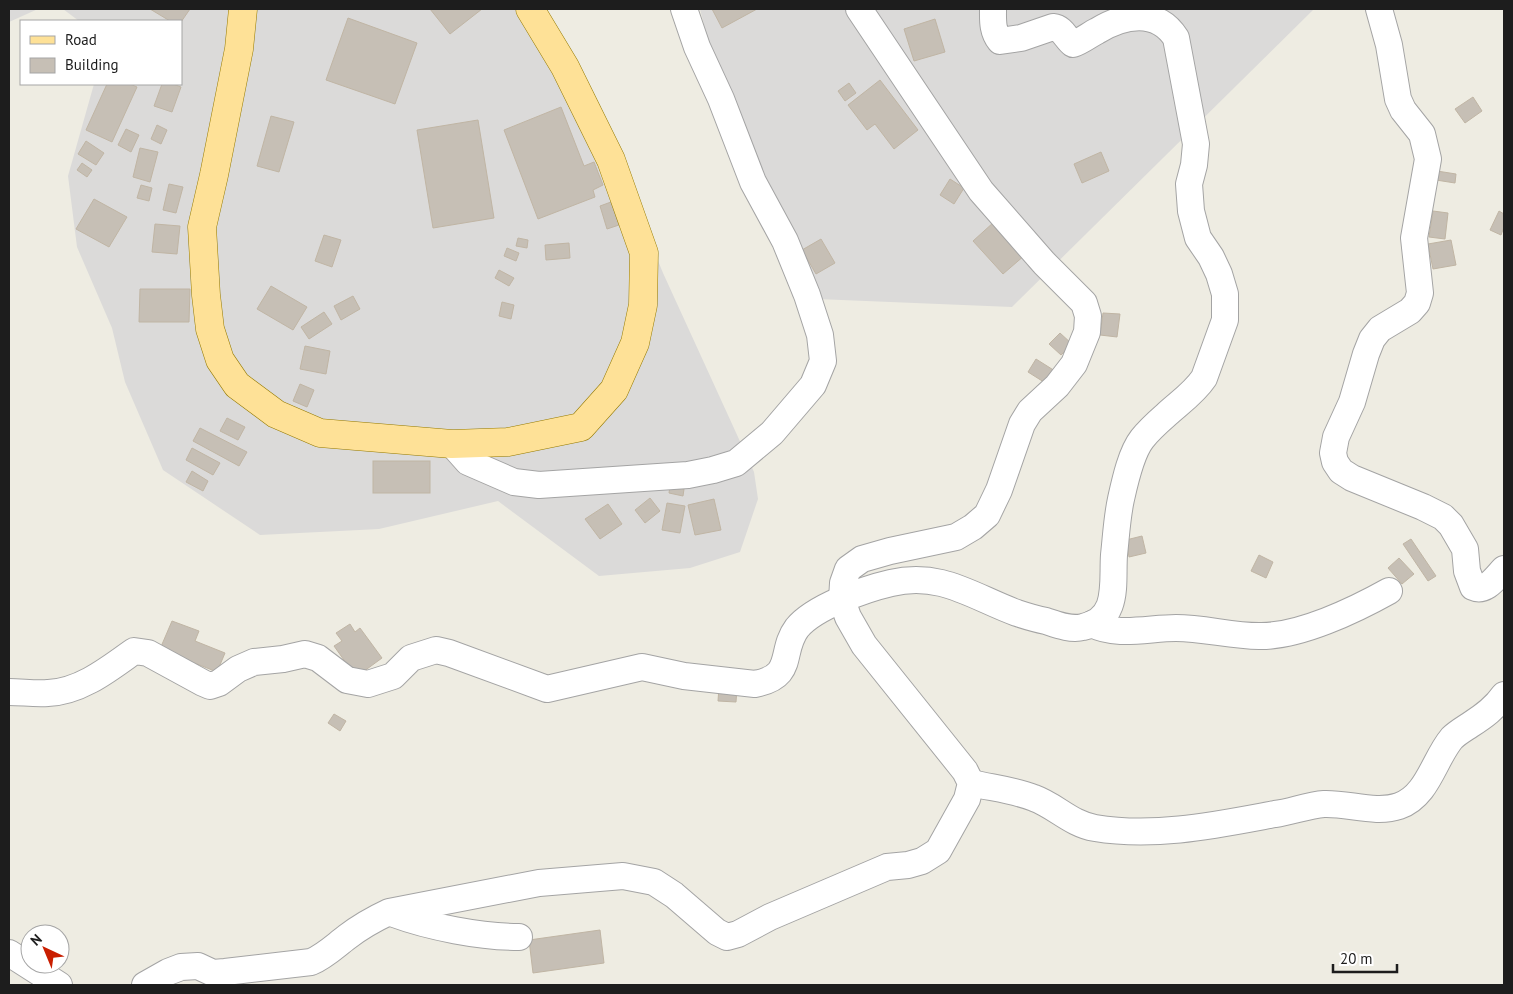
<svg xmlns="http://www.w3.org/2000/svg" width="1513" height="994" font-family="'PT Sans',sans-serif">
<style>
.residential{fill:#dbdad9}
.building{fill:#c6bfb5;stroke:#c0b5a4}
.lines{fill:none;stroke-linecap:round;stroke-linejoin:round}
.minor-casing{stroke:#a4a4a4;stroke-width:28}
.major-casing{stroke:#957a00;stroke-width:29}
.minor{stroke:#fff;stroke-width:26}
.major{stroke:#fee197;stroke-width:28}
</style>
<rect width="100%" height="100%" fill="#eeece2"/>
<g class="residential">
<path d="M9,9H38L9,22Z"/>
<path d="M63,9H533L604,128L663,273L754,472L758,499L740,552L690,568L599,576L498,501L379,529L260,535L163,470L125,382L112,328L77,247L68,176L94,84H181V21H79Z"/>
<path d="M700,9H1314L1012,307L793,298L711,52Z"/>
</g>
<g class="building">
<path d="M150,9H190L181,22L170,21Z"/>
<path d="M430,9H482L450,34Z"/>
<path d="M712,9H757L722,28Z"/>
<path d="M348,18L417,43L395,104L326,80Z"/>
<path d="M935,19L945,52L914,61L904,29Z"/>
<path d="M880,80L918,130L894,149L875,124L867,130L848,105Z"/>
<path d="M849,83L856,93L845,101L838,91Z"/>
<path d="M107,84H130L137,87L112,142L86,130Z"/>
<path d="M162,84H173L181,87L172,112L154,106Z"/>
<path d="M1473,97L1482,111L1465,123L1455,109Z"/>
<path d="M561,107L584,166L594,162L603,185L593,190L595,197L538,219L504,130Z"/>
<path d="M271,116L294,122L279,172L257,166Z"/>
<path d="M478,120L494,218L433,228L417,130Z"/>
<path d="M157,125L167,130L161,144L151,139Z"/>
<path d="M126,129L139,135L131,152L118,145Z"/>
<path d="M86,141L104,153L96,165L78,154Z"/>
<path d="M140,148L158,152L150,182L133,177Z"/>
<path d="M1101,152L1109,171L1082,183L1074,164Z"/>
<path d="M82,163L92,170L87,177L77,170Z"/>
<path d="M1437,171L1456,174L1455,183L1436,180Z"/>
<path d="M950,179L964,188L954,204L940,195Z"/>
<path d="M169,184L183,187L176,213L163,210Z"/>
<path d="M141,185L152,188L149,201L137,198Z"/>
<path d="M94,199L127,217L109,247L76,229Z"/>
<path d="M611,202L619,225L607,229L600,206Z"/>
<path d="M1433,211L1448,213L1445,239L1429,237Z"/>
<path d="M1499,211L1504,214V227L1501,235L1490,230Z"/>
<path d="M994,222L1025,255L1003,274L973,241Z"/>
<path d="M155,224L180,226L177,254L152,252Z"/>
<path d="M324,235L341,240L332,267L315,261Z"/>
<path d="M518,238L528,240L527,248L516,246Z"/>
<path d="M821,239L835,263L816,274L802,250Z"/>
<path d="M1451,240L1456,265L1433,269L1428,244Z"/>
<path d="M569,243L570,258L546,260L545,245Z"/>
<path d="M507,248L519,253L516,261L504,256Z"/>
<path d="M499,270L514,278L509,286L495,278Z"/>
<path d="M271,286L307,307L293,330L257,309Z"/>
<path d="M140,289H190L189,322H139Z"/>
<path d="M353,296L360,309L341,320L334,306Z"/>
<path d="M502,302L514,305L511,319L499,316Z"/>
<path d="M324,312L332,324L309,339L301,327Z"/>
<path d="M1103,313L1120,314L1117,337L1100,335Z"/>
<path d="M1060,333L1072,344L1061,355L1049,344Z"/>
<path d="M305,346L330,351L326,374L300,369Z"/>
<path d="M1036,359L1055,371L1047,384L1028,372Z"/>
<path d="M300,384L314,390L307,407L293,401Z"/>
<path d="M227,418L245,427L238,440L220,431Z"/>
<path d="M200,428L247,452L239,466L193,441Z"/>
<path d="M192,448L220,463L213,475L186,460Z"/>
<rect x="373" y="461" width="57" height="32"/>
<path d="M192,471L208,481L203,491L186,482Z"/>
<path d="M670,486L684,489L683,496L669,493Z"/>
<path d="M650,498L660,511L645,523L635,510Z"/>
<path d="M714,499L721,530L695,535L688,505Z"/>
<path d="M667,503L685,506L680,533L662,530Z"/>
<path d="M608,504L622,524L600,539L585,519Z"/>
<path d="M1142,536L1146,553L1129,557L1126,540Z"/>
<path d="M1411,539L1436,576L1428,581L1403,544Z"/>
<path d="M1259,555L1273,562L1266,578L1251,571Z"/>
<path d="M1399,558L1414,574L1402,584L1388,568Z"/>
<path d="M172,621L199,631L195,641L225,653L217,672L160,649Z"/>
<path d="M350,624L355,632L360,628L382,658L356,677L334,646L342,641L336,633Z"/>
<path d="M719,687L737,688L736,702L718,701Z"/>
<path d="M334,714L346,721L340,731L328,723Z"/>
<path d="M600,930L604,963L533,973L529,940Z"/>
</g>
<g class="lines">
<g class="minor-casing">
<g id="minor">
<path d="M1379,9L1389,45L1398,99L1403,110L1422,134L1428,159L1414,238L1420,293L1417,303L1410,311L1380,329L1372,339L1366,354L1352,402L1336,437L1333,453L1335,462L1341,471L1352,478L1423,507L1443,517L1451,525L1465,549L1467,571L1473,587C1486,593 1496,577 1504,569"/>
<path d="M452,444L468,462L514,482L539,485L688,475L713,470L736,463L772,433L813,385L823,361L820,335L807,295L785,241L753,182L721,99L697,47L684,9"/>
<path d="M1092,624C1116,637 1149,628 1176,628C1204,628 1231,636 1259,636C1299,637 1355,610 1389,591"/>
<path d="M9,692C22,692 35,694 48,693C80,692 109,669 134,651L148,653L203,683L210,686L219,683L238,669L254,662L283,659L305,654L318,658L347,680L368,684L393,676L411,658L436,650L449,653L547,689L642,667L684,676L755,684C796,676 779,652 797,628C814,607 865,589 891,583C941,571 973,597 1017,613C1026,616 1036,619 1046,621C1058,625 1071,630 1083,627C1120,619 1112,583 1114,555C1116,537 1117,517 1121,499C1125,481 1131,453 1142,439C1149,430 1158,422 1166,415C1179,403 1194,393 1204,378L1225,320V294L1219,274L1211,257L1198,238L1191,211L1189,184L1194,165L1196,144L1176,38C1157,8 1123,15 1097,31C1089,35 1082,41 1073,44C1066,39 1063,28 1053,27L1021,38L1000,41C992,31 993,20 993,9"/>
<path d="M971,783C992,788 1014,790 1034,798C1056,806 1071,824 1095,828C1155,838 1216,825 1275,814C1291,812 1308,805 1324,804C1348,803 1376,814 1399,806C1428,796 1434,759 1452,738C1457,733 1464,729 1470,725C1484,716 1495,708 1504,695"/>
<path d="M394,914C429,927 481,937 519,937"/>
<path d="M9,953L59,985"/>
<path d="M145,985L168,972L181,967L198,966L213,973L225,972L311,962C325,956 335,946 347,937C360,927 374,919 389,912L539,883L623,876L654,882L674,895L717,932L727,937L738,934L770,917L887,867L908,865L922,861L938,851L967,799L971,783L965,771L864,645L848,617L842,600L843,583L848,569L862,559L890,551L956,537L973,527L987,515L999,490L1022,424L1030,411L1057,386L1074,364L1087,332L1088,316L1084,303L1044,263L981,191L859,9"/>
</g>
</g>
<g class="major-casing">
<path id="major" d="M243,9L239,49L214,175L202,227L206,295L210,329L220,360L237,385L276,414L320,433L452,444L508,442L581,427L614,390L635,343L643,305L644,253L611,160L565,67L530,9"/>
</g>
<use href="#minor" class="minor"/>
<use href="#major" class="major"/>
</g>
<rect width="1513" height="994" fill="none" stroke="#1d1d1d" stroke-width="20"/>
<rect x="20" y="20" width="162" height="65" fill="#ffffff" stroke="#a5a5a5"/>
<rect x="30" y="36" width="25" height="8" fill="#fee197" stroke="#a5a5a5"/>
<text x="65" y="45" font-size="15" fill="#1d1d1d">Road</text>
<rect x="30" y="58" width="25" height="15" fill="#c6bfb5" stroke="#a5a5a5"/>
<text x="65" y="70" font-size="15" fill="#1d1d1d">Building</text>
<g transform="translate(45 949) rotate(316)"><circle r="24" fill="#ffffff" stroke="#a5a5a5"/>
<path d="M0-4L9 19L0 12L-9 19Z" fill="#c91e00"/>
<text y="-8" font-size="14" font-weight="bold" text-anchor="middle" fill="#1d1d1d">N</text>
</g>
<path d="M1333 964v8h64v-8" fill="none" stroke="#1d1d1d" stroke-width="2.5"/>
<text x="1340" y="964" font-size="15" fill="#1d1d1d" stroke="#ffffff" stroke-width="4" paint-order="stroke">20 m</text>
</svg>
